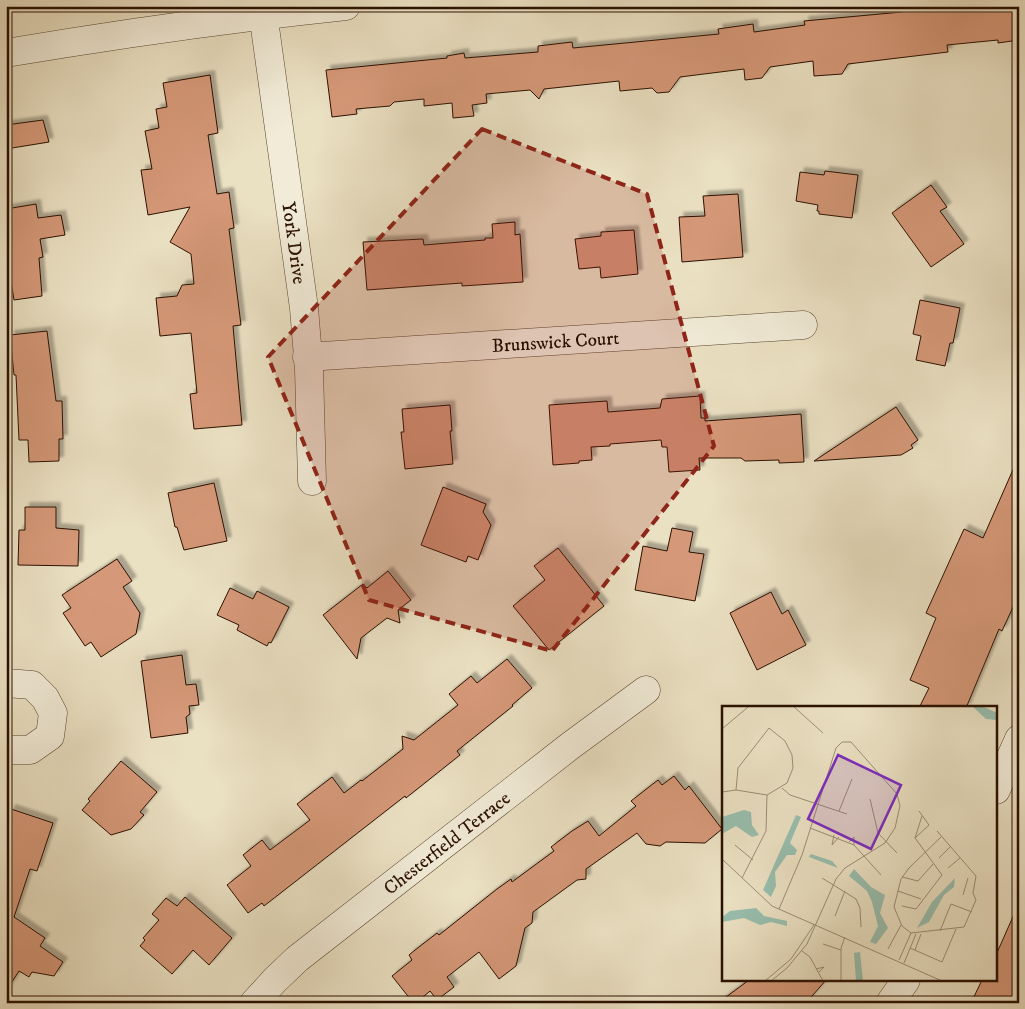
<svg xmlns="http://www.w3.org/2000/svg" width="1025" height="1009" font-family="'IM FELL DW Pica',serif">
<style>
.building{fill:#d59878;stroke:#2a1000;filter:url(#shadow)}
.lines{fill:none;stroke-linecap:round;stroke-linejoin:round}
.minor-casing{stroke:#5a4430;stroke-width:29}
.minor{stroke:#f1ebd7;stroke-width:28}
.marked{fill:#8f2418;fill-opacity:0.2;stroke:#8f2418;stroke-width:4;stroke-dasharray:10 6;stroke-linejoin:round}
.labels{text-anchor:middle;stroke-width:4.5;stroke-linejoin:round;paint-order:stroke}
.street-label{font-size:19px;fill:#2a1000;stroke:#f1ebd7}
.inset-road{fill:none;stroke:#9d8d74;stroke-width:1}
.view{fill:#7b2cbf;fill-opacity:0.15;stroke:#7b2cbf;stroke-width:2.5}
.inset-edge{fill:none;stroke:#2a1000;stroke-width:2.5}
</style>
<defs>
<filter id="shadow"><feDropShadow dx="4.5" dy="-4.5" stdDeviation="1" flood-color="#0004"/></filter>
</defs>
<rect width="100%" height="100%" fill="#eae0c2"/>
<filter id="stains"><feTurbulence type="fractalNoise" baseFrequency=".004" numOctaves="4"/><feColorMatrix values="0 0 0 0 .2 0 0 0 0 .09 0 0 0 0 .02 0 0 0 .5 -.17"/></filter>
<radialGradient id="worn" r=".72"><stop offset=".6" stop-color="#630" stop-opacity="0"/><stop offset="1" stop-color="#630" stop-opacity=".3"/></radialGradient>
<g class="building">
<path d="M937,6H1019V40L998,43V40L947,45L948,52L848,64L842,74L814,76L813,61L770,67L762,78L745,80L744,69L680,77L669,92L657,93L652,88L620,91L619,81L544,89L539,99L530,90L486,94L487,103L472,105L474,116L453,118L452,103L424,106V99L394,102L390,106L356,109L357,114L332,117L326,70L447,58V56L464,53L465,58L538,52V46L572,42L573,48L719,34L718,29L753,24L754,32L805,25L804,21L902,12L901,10Z"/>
<path d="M210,75L218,133L208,135L217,194L229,192L234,228L229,229L241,325L233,326L242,425L194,429L190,394L197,393L191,333L160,336L156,298L177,296L182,285L194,284L191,254L170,242L190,207L148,215L141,170L152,169L145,131L159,128L156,109L167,107L163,83Z"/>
<path d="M43,120L49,142L6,149V125Z"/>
<path d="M825,171L858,175L852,218L819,214V211H817L818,205L796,201L800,172L824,175Z"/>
<path d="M931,185L947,207L940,211L964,244L931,267L892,213Z"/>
<path d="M738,194L743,257L682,262L679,217L705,216L703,196Z"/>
<path d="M36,204L38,218L61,215L65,235L40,239L43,257L39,258L42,296L14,300L6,249V209Z"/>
<path d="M515,222V235L520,234L523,282L462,286V283L367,290L363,242L423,239L424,245L485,240V238H493L492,224Z"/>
<path d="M634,230L638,274L601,278L600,267L579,269L575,239L601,236V232Z"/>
<path d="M920,300L960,308L953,343H950L945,366L916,360L921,336L913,334Z"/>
<path d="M47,331L56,401H62L63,439H59V461L29,462L28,440H19L16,375H14L10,335Z"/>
<path d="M700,396L701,418H705V421L801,414L804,462L779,463V460L745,461L741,458H699L700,470L669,472L667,447H662L661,440L610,444V446L591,447L592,460L579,461V463L553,465L549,405L607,401L608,412L660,408L662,399Z"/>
<path d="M450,405L452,431H450L453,464L405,469L401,432H404L402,409Z"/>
<path d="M896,407L918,440L911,445L913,448L901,455L814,461Z"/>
<path d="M1019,456V594L1002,631L999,629L966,708H919L929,688L910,680L936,618L926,613L964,529L983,538Z"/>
<path d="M214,483L227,541L184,550L177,527H175L168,493Z"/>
<path d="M443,487L486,504L483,512L491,525L478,560L468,556L466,562L421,545Z"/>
<path d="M25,507H56V528L79,530L78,566L18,565L19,530H25Z"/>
<path d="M672,528L693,532L689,552L704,554L695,601L635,590L643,546L667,551Z"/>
<path d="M558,548L604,606L549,650L513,606L545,580L534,566Z"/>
<path d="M117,559L132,581L123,587L140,613L136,634L101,657L91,642L85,646L63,613L71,608L62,595Z"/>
<path d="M388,571L411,600L398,610L400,623L387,618L361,638L357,659L323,615L363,584L367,588Z"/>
<path d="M230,588L253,599L257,591L289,607L271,643L269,642L267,646L237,630L239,625L217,615Z"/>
<path d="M771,592L782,614L788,610L806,645L757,670L730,613Z"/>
<path d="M182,655L186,685L196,684L199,705L189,706L190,714L186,717L188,733L151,738L141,661Z"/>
<path d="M507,659L532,688L512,705L513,706L457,751L460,755L406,798L405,796L264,906L262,903L248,913L227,885L251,866L243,855L262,840L270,850L310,820L297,804L332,777L344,793L361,780L362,781L403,749L402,736L414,740L458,705L449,694L471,676L477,683Z"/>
<path d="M121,761L157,792L140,812L144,815L131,829L111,835L82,810L90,801L88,799Z"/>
<path d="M674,776L685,790L689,786L722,829L705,843L666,842L660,846L646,844L637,833L586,869V879L577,880L533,912L532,923L525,928L516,966L499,979L479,952L447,977L454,987L437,1000L430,991L416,1003L413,999L411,1000L392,976L412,960L409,955L410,954L437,933L439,935L497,889L511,879L512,882L554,851L551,847L572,831L588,821L599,836L636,806L631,801L658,780L662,785Z"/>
<path d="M11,809L53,823L37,871L30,869L14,917L45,938L40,946L63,962L54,976L32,972L29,977L19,971L6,991V822Z"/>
<path d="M185,897L232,938L209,965L193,950L172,974L140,946L145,940L143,938L159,920L152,914L166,898L177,906Z"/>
<path d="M1019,903V1003H971L982,980H996V955Z"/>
<path d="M749,980H826L806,1003H718Z"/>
</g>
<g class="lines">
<g class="minor-casing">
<g id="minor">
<path id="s1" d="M262,6L304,308L309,369L312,481"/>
<path d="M6,53C119,34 232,18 346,6"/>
<path id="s2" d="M307,357L803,325"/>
<path d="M6,683L32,685L45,698L53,713L50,736L30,750H6"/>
<path d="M996,790L1019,739"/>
<path id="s3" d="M254,1003L275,980L297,959L570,746L646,690"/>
<path d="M890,1003L906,980"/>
</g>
</g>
<use href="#minor" class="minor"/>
</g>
<path class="marked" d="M482,129L647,194L714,446L552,651L369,600L268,357Z"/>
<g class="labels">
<g class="street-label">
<text dy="7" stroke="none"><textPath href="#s1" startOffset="239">York Drive</textPath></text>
<text dy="7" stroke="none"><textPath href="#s2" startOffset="249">Brunswick Court</textPath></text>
<text dy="7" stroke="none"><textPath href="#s3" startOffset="251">Chesterfield Terrace</textPath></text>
</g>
</g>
<g transform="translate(722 706)">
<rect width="275" height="275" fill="#eae0c2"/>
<path d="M250,0H260L275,7V14L264,13ZM22,104L29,106L30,119L37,129L30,131L14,120L0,128V111ZM74,109L79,111L68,137L75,144L73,149H65L53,166L54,180L49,191L41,184ZM89,148L110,155L116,162L87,151ZM132,163L149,181L163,189L158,207L166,222L154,238L148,236L156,220L150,196L145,185L127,170ZM233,172L232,181L222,189L207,216L195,222L210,196ZM34,202L42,210L65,215V220L49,216L38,219L22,212L0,216V211L8,205ZM138,246L141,275H134L132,247Z" fill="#98beae"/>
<path class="inset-road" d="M71,0L101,27M0,23L26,1M60,82L68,89L125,108M14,84L16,62L47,22M0,86L14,84L45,89L65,77L71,62L70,49L63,35L47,22M148,93L156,127L175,147M117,105L130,73M88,122L132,139L159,169M215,125L254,170L251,187L254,194L242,221L189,227L180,220L172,201L179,173L187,162L219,131M112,129L110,139L117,131M193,132L207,119L197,105M193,132L200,110M127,136L132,131V139M13,139L31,154M217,152L228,141M0,153L50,200L220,275M226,162L238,152M180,171L196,175L211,158M20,172L44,125L45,89M100,172L134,193L138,202L139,221M176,185L199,193M241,189L246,172M180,200L194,203L220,169L193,132M113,210L123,185M218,225L229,198L250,206M101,238L119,244M188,242L220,256L234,223M166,243L179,219M193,244L199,228M80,245L88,251L101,275M177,254L189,227M182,257L194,228M94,263L102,261L96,267M43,275L69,253L92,219M49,275L65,262L85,238L114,173L123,162L163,137L173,122L178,100L175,88L129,36H120L114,42L80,149L57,203M119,275V242L123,231"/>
<path class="view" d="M116,49L179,79L149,143L86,113Z"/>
<rect width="275" height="275" class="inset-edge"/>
</g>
<rect width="1025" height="1009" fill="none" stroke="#eae0c2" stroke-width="25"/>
<rect x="8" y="8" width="1010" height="994" fill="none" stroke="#2a1000" stroke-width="2.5"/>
<rect x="12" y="12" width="1000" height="984" fill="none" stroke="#2a1000"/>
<rect width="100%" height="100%" filter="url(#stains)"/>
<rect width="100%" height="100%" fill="url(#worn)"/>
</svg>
